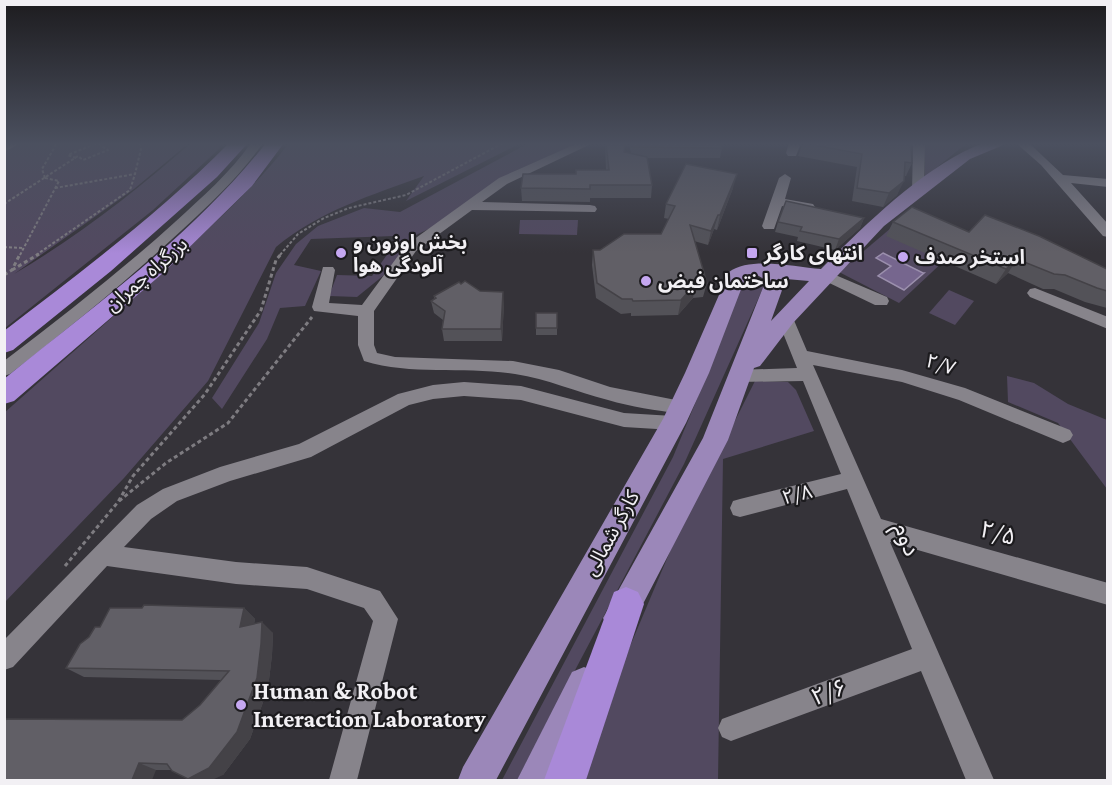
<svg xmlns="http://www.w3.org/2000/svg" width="1112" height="785" font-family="'Crimson Pro','Noto Sans Arabic',serif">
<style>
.green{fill:#524960}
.water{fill:#76668e;stroke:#9b8fad;stroke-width:1.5}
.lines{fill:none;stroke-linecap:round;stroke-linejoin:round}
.path-far1{stroke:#7e7c81;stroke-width:2;stroke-dasharray:3 2;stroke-linecap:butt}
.path{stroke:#7e7c81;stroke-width:3;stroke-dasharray:4 3;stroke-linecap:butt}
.minor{fill:#87848b;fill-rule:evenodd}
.major{fill:#9b87b9;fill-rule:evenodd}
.highway{fill:#a989d8;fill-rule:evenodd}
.wall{fill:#535258}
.shaded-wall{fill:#444247}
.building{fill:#615f66;stroke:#444247;stroke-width:1.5}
.poi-dot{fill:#c5a7f1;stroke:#1c1b1e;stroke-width:2}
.labels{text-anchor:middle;stroke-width:4.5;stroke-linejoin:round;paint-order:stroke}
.poi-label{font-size:20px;font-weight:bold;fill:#f2f0f4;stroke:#1c1b1e;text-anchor:start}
.street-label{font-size:20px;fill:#f2f0f4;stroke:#1c1b1e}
.near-street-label{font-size:24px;fill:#f2f0f4;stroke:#1c1b1e}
.near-poi-label{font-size:24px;font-weight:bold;fill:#f2f0f4;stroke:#1c1b1e;text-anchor:start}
</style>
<rect width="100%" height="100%" fill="#353339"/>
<g class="green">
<path d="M19,143H189L134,189L14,274C77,237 136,191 191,143H222L219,149L153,210L5,328V151Z"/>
<path d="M289,143H521L406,201L424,176C372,195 319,211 276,247L208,381L124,478L5,602L4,413C67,357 130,303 191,245C226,212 260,181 289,143Z"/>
<path d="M529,143H580L517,170L481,192L439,224L414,236L389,271L357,297L329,296L337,275L372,276L391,249L394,236L311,239L294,265L321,271L305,306L280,308L267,339L222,409L212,398L259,323L276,273L296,244L318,226L364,208L400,212Z"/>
<path d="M925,143H967L925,177Z"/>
<path d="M904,217L963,243L899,303L839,272Z"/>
<path d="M520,220H578L577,235L519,234Z"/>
<path d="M749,275L763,282V288L684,464L517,780H502L673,457L697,399L738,280Z"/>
<path d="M949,290L974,301L955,325L929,313Z"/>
<path d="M1007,376L1034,383L1068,404L1107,420V489L1058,423L1008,402Z"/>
<path d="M755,381L788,382L796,390L814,431L723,459L718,780H580L620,670L674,542Z"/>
</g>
<path class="water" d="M883,253L923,273H924L904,290L878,276L891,266L876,258Z"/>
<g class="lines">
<g class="path-far1">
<path d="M76,158L68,155L97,143"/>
<path d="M45,178L42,169L57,143"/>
<path d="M55,188L135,174L141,149L140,143"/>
<path d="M4,204L78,156L83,160L108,150L97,143"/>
<path d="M4,247L23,248"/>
<path d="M20,255L59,181L45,178"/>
<path d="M36,255L130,190L135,174"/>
<path d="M280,255L298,234L324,218L349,208L406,195L503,143"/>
</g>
<g class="path">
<path d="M12,270L39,254"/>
<path d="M4,275L12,270L20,254"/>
<path d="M119,501L166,463L228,423L312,317"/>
<path d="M65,566L118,502L133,476L205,394L261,310L276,260L281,254"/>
</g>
<g class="minor">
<path d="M7,143H21L4,152Z"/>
<path d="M251,143H263C240,176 211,203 182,230C127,281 69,328 10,374L4,376V361C63,316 121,271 175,222C202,197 230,173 251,143Z"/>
<path d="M578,143H593L507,184L482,202L590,205L595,206L597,209L595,212L472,210L416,251L374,311V345L377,353L395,357L513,361L559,370L610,387L686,402L689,407L686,412L680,414C656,410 631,407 608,400C576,392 548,379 515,374C465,366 413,376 364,361L358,345V316L314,311L312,307L323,267H333L335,270L329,303L362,305L406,245L499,178Z"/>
<path d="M789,143H801L796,156H788L786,153Z"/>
<path d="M913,143H925L924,192L918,196L912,192Z"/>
<path d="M1016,143H1029L1063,175L1108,179V187L1071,183L1108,224V237L1103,236L1041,165Z"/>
<path d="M785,174L791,178L785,199L813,204L815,207L808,211L782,206L774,229H764L762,226L779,178Z"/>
<path d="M826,271L887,297L889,301L887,305H875L821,279L818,276L821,273Z"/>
<path d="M1035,288L1108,317V329L1030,297L1027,293L1030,289Z"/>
<path d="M785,313L791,314L793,318L807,351L902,370L965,388L1070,430L1073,435L1070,440L1063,443L959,400L902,382L813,365L881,519L1108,583V605L890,542L994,780H966L921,671L731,741L722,737L718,728L722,719L912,649L847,489L740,517L733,515L730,508L733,501L740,499L841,474L803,381L738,382L732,381L729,376L732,371L738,370L797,368L777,318L779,314Z"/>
<path d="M464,382L521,386L624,413L673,416L680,418L682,423L680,428L673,430L624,427L521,400L464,396L433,399L409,405L311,457L230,481L177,501L151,519L124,547L236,562L307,567L380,591L398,619L357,780H329L373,621L364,608L307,589L236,584L107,566L13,667L4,670V640L137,505L163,489L220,467L299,444L398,394L433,385Z"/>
</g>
<g class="major">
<path d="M983,143H1004L1001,146L970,159L884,226L793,323L760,366L754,368L728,440L630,629L619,634L608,629L603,618L703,438L766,280L757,275L745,279L709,373L686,423L496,780H458L463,767L663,419L685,373L729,272C750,256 795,267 821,269C865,225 924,166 983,143ZM786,279L809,281L771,321Z"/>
<path d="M584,667L596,672L601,684L554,780H517L572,672Z"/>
</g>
<g class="highway">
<path d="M229,143H248L217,177L111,271L13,350L4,353V331C82,271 161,212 229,143Z"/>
<path d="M266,143H284L252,186L163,273L14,401L4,404V379C95,305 193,235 266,143Z"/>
<path d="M626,587L638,592L644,604L586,780H544L614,592Z"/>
</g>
</g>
<g class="wall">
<path d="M605,143H625L624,152L631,154L629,143H720L722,148L720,158H647L652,185L651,198H590V202L522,201L521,188L576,174L606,170Z"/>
<path d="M803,143L912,163L906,176H904L897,195L883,207L852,201L857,167L798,156Z"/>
<path d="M733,188L717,230L714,229L708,245L694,241L707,283L703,297L693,298L678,315L631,316V313L621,314L596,298L592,265L593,250H600L661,234L669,219L664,218L666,204Z"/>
<path d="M864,218L860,228L835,250L797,241L798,237L775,232L778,222Z"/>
<path d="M893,222L969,232L1107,277V308L1085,302L1054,289H1043L1008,273L996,284L886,236Z"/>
<path d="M461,284L480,291L504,303L502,341H444L442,329L443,320L434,313L431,301L434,299V296Z"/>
<path d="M557,313V335H536V328Z"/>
<path d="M142,608H244L255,619L254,624L273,633L272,655L268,688L250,739L223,775L172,770H156L4,780L182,720L200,705L221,680L84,677L66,668L89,637L100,627Z"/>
</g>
<g class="shaded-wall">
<path d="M737,174L733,188L717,230L720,215Z"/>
<path d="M904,181L897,195L883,207L889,193Z"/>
<path d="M718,215L714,229L708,245L711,231Z"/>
<path d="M864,218L860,228L835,250L839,239Z"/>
<path d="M1017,259L1008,273L996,284L1006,269Z"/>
<path d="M696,283L693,298L678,315L681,300Z"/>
<path d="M503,292L504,303L502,341L501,329Z"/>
<path d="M244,608L255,619L251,638L240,627Z"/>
<path d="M262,622L273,633L272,655L268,688L250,739L223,775L212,780H192L188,779Z"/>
<path d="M139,763L156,770L152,780H132Z"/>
</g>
<g class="building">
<path d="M606,143H625L624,152L647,157L652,185H590V189L521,188L523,174H576V170H609Z"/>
<path d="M632,143H720L722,148L632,147Z"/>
<path d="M803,143H911L912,163L905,162L904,181L889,193L857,188L862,154Z"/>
<path d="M686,164L737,174L720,215H718L711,231L690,225L707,283H696L681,300L633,301L632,299H622L597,283L593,250H600L624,234H661L675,206L666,204Z"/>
<path d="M786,201L864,218L839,239L800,231L802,227L778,222Z"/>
<path d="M912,207L969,232L985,215L1039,236L1107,269V291L1097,288L1065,275L1054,274L1017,259L1006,269L893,222Z"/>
<path d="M465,281L480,291L503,292L501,329H442L445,311L431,301L436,298L434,296L459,282L461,284Z"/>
<rect x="536" y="313" width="21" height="15"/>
<path d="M144,605L244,608L240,627L262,622L261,644L257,678L237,732L209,768L188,779L172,771L167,764L139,763L132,780H4V723L6,719L182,720L200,705L229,671L66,668L80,644L89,637L95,627H100L110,608H142Z"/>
</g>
<linearGradient id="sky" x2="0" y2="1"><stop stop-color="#1d1c1f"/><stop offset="0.57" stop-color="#4b505f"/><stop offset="1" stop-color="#4b505f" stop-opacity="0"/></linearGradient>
<rect width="1112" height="253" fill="url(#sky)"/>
<g class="poi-dot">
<circle cx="341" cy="253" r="6"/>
<rect x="746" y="247" width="12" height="12" rx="3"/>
<circle cx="903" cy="257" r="6"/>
<circle cx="646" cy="281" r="6"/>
<circle cx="241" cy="705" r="6"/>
</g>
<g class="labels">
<g class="poi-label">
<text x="353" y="249">بخش اوزون و<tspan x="353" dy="23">آلودگی هوا</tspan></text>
<text x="764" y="260">انتهای کارگر</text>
<text x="915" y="264">استخر صدف</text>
<text x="658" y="288">ساختمان فیض</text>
</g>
<g class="street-label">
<text transform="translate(146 274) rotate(-41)" y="7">بزرگراه چمران</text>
<text transform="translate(941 364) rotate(17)" y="7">۲/۷</text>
<text transform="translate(797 494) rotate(-14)" y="7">۲/۸</text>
<text transform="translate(611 533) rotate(-61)" y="7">کارگر شمالی</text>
</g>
<g class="near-street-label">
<text transform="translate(998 533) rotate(15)" y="8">۲/۵</text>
<text transform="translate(907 539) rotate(67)" y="8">دوم</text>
<text transform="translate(829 692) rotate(-20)" y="8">۲/۶</text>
</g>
<g class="near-poi-label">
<text x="253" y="699">Human &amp; Robot<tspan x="253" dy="28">Interaction Laboratory</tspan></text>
</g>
</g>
<rect width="1112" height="785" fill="none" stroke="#f2f0f4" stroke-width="12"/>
</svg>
